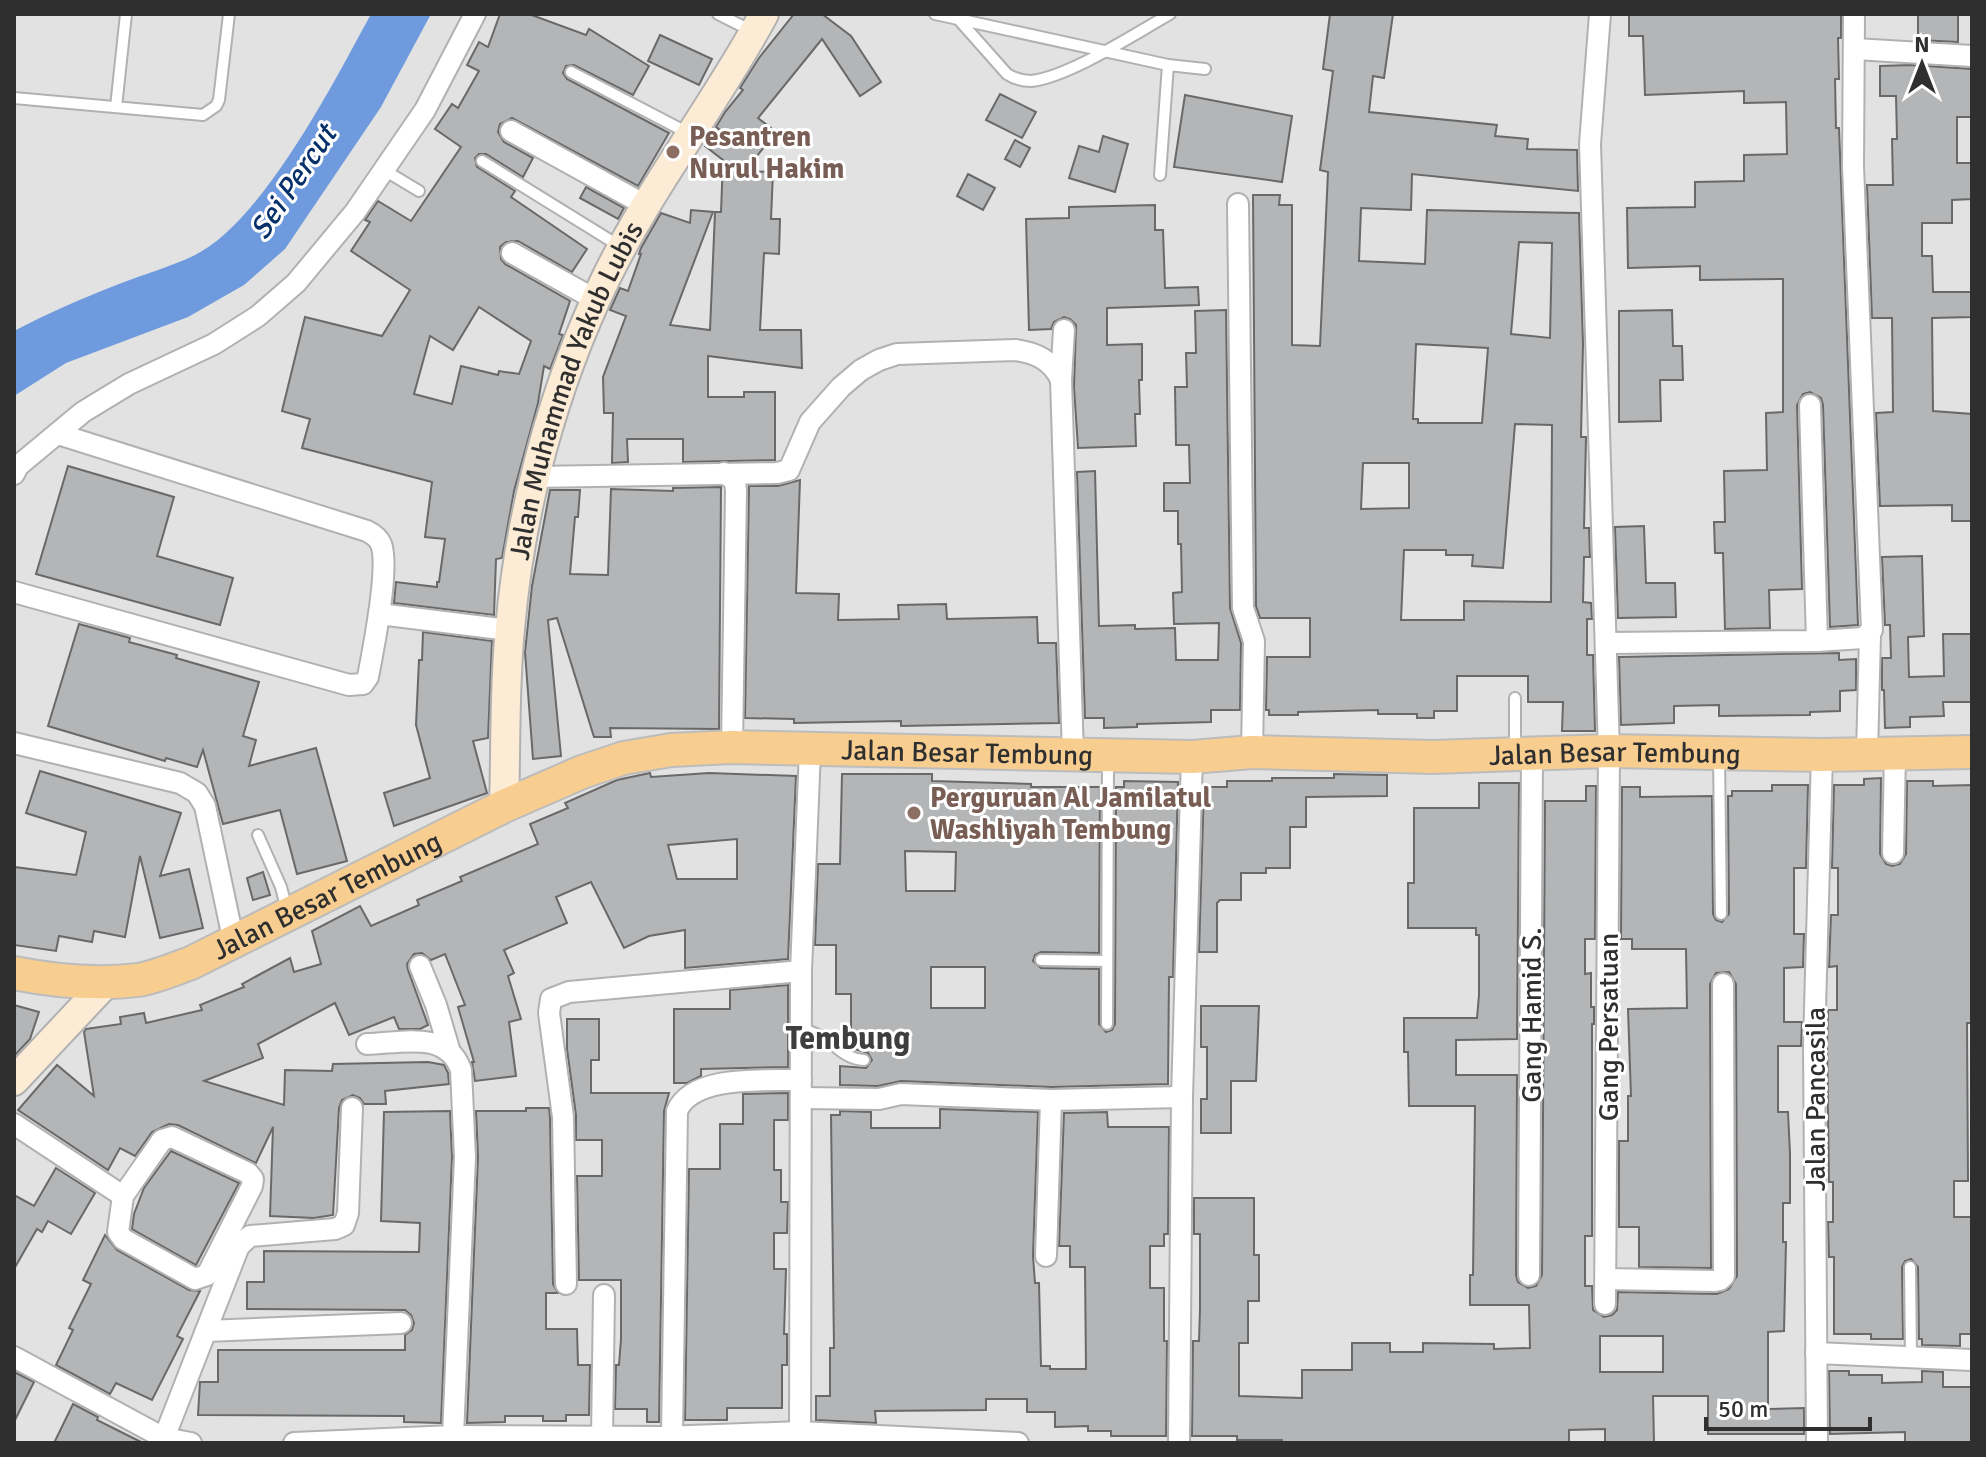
<svg xmlns="http://www.w3.org/2000/svg" width="1986" height="1457" font-family="Signika,sans-serif">
<style>
.water{fill:#6f9bde}
.building{fill:#b4b5b6;stroke:#69696a;stroke-width:2;fill-rule:evenodd}
.lines{fill:none;stroke-linecap:round;stroke-linejoin:round}
.service-casing{stroke:#b1b1b2;stroke-width:14}
.minor-casing{stroke:#b1b1b2;stroke-width:24}
.secondary-casing{stroke:#b1b1b2;stroke-width:32}
.trunk-casing{stroke:#bcbcbd;stroke-width:36}
.service{stroke:#fff;stroke-width:10}
.minor{stroke:#fff;stroke-width:20}
.secondary{stroke:#fdecd5;stroke-width:28}
.trunk{stroke:#f8ce90;stroke-width:32}
.education-dot{fill:#8d6e63;stroke:#fff;stroke-width:3}
.labels{text-anchor:middle;stroke-width:6;stroke-linejoin:round;paint-order:stroke}
.education-label{font-size:28px;font-weight:bold;fill:#785e54;stroke:#fff;text-anchor:start}
.street-label{font-size:28px;fill:#2f2f30;stroke:#fff}
.water-label{font-size:30px;font-style:italic;fill:#06306a;stroke:#fff}
.quarter-label{font-size:32px;font-weight:bold;fill:#3e3e3f;stroke:#fff}
</style>
<rect width="100%" height="100%" fill="#e2e2e3"/>
<path class="water" d="M371,14H431L381,107L285,249L244,285L188,317L66,363L14,396V331C48,313 83,298 119,284C144,274 170,267 193,256C261,225 335,80 371,14Z"/>
<g class="building">
<path d="M500,14H529L586,35L589,29L649,66L633,95L574,65L566,66L563,73L567,79L669,133L638,186L512,118L500,124L498,132L504,142L533,158L523,177L486,154H479L475,158L477,167L515,191L511,197L587,249L572,272L518,241L506,242L500,247L501,259L505,264L570,301L559,334L563,335L550,369L544,366L538,403L514,491L502,558L496,559L494,615L394,603L396,582L437,587V582H439L445,539L425,537L432,482L302,448L310,419L282,411L305,317L382,336L410,290L351,251L370,222L365,220L378,201L411,221L461,147L435,129L452,104L458,108L479,71L467,65L479,42L488,47ZM479,307L531,341L519,374L499,371L498,375L461,366L452,404L414,394L430,336L453,350Z"/>
<path d="M794,14H822L851,36L881,82L860,96L822,39L758,118L776,132L745,171L773,172L771,219H780L779,254L764,253L760,330H801L802,368L708,356V397H744V392H775V460L683,462V439H627L628,462L612,463L613,413H604L603,377L626,316L610,310L620,288L628,291L641,254H639L641,248L661,213L690,223L691,210L713,212L670,325L710,330L715,212H721L723,160L705,146L719,129L716,127L725,112L743,90L740,88L759,58Z"/>
<path d="M1330,14H1393L1384,78L1373,76L1369,112L1497,125L1495,136L1528,139L1527,149L1577,150L1578,191L1412,174L1411,210L1361,208L1359,261L1425,264L1427,210L1579,213L1583,344L1581,437H1586L1584,528H1589L1590,557H1584L1583,602L1591,603L1592,619H1587V655H1593L1595,731H1562L1563,702H1528V676H1457V711H1434V718H1417V714H1378V710L1298,712V715H1269V710H1266L1267,657H1310V618H1260L1256,606L1253,195H1280L1279,205H1292V345L1320,346L1328,172L1320,170L1333,71L1323,69ZM1519,242L1552,243L1550,338L1511,334ZM1416,344L1488,348L1482,423H1418V419H1413ZM1515,424L1552,425L1551,602L1464,601V620H1401L1404,550H1446V555H1473L1472,566L1503,568ZM1363,463H1409V508L1361,509Z"/>
<path d="M1629,14H1841V38H1838L1839,79H1835L1836,128H1839L1858,625L1830,627L1823,405L1821,398L1810,392L1803,394L1797,405L1802,589L1769,590L1770,628L1725,629L1723,553H1715L1714,522H1725L1724,471L1767,470L1766,413L1783,412V279L1700,280V266L1628,268L1627,208L1695,207V182L1744,181V155L1787,154L1786,102L1744,103V91L1645,95L1643,36H1629Z"/>
<path d="M1918,14H1958V42L1918,40Z"/>
<path d="M660,35L712,59L699,85L648,61Z"/>
<path d="M1911,65L1972,69V117H1957V163H1972V199L1952,200V223H1922V256H1932L1933,292H1972V317L1932,318L1933,411L1972,414V521H1952V505L1880,506L1876,413L1893,412L1892,318H1872L1867,185H1893L1892,139H1897L1896,96H1880V66Z"/>
<path d="M1000,94L1036,112L1022,138L986,120Z"/>
<path d="M1185,95L1292,116L1282,182L1174,167Z"/>
<path d="M1103,136L1128,144L1115,192L1069,178L1079,146L1099,152Z"/>
<path d="M1015,140L1030,148L1020,167L1005,159Z"/>
<path d="M968,174L995,188L983,210L957,196Z"/>
<path d="M586,187L624,208L618,219L580,198Z"/>
<path d="M1155,205V230H1163L1165,288L1198,287L1199,305L1107,308V345L1142,344V380H1139L1140,414H1135L1136,446L1078,448L1074,387L1076,325L1070,319L1064,317L1054,322L1051,329L1029,330L1026,219L1069,218V207Z"/>
<path d="M1226,310L1230,608L1241,643L1240,710H1211V722L1137,724V727L1104,728V718H1085L1077,472L1095,471L1099,626L1135,625V629L1175,628L1176,660H1218L1219,623L1174,624L1173,593L1182,592L1181,544H1178V511H1164V483H1190L1189,445H1176L1175,387H1187L1186,353H1196L1195,311Z"/>
<path d="M1672,310L1673,346H1682L1683,380H1660L1661,421L1619,422V311Z"/>
<path d="M68,466L174,497L157,556L233,578L220,625L36,574Z"/>
<path d="M800,480L796,593L839,594L838,620L899,619L898,605L946,604L947,619L1037,617L1038,643H1056L1059,723L901,726V721L794,723V719L745,718L749,486H778Z"/>
<path d="M721,487L719,729L610,728L611,737H594L557,618L548,620L561,756L533,759L525,652L532,586L550,490H580L578,517H575L570,574L608,575L611,489L673,491V488Z"/>
<path d="M1644,526L1646,583H1675L1676,617L1618,618L1615,527Z"/>
<path d="M1922,556L1924,636L1908,637L1909,677L1944,676L1943,634H1972V702H1943L1944,716L1910,717V727L1885,728L1884,690H1882V658H1891L1890,625H1885L1882,557Z"/>
<path d="M79,624L130,638L129,642L177,655L176,658L259,682L243,736L256,740L249,766L316,748L347,861L297,874L280,810L223,824L203,750L197,767L166,758L165,761L48,726Z"/>
<path d="M423,632L492,641L488,738L473,741L487,793L394,826L384,793L430,778L416,725L419,660H422Z"/>
<path d="M1839,653V660L1856,659V690L1840,691V711L1810,712V715L1719,716V705L1674,706V723L1621,725L1619,657Z"/>
<path d="M40,771L181,813L160,876L189,869L203,928L160,938L140,856L125,937L94,931L92,942L59,936L56,951L14,945V867L76,875L86,832L26,813Z"/>
<path d="M650,773L651,777L709,773L796,776L788,959L685,968V930L649,936L624,948L591,882L556,897L567,923L504,950L514,973L508,976L521,1019L509,1022L516,1076L475,1081L472,1062H474L458,1007L465,1005L445,954L431,960L422,953L414,954L407,964L408,970L428,1025L420,1029H399L394,1017L349,1035L335,1003L258,1044L263,1058L204,1081L284,1105L285,1070L332,1071L333,1064L428,1062L444,1065L448,1073L449,1084L385,1091L386,1104H364L360,1098L353,1095L342,1100L339,1108L333,1215L314,1218L270,1216L273,1127L256,1163L178,1125L169,1124L152,1132L135,1156L120,1148L108,1170L18,1110L57,1065L94,1096L84,1032L86,1029L121,1024L120,1017L144,1013L146,1023L202,1010L200,1005L244,987L242,984L290,958L294,972L321,964L312,931L360,906L371,926L419,905L417,900L462,881L460,877L538,844L530,824L568,808L565,803L617,780ZM737,839V879H677L668,845Z"/>
<path d="M842,774H932V781L1031,784V787H1100L1099,953L1041,952L1035,955L1033,961L1041,968L1099,969V1024L1106,1032L1112,1030L1115,1024L1116,787H1124V781L1178,782L1173,977H1169L1168,1084L1051,1087L901,1081L878,1086L840,1085V1066L866,1068L872,1060L868,1053L851,1048V994H836V945H815L818,864H840ZM905,851L956,852L955,891H906ZM931,967H985V1008H931Z"/>
<path d="M1334,774L1387,775V796L1306,797V827H1290V868H1266V873H1241V900H1220L1217,903V952H1199L1204,787H1227V781H1272V778H1334Z"/>
<path d="M1881,778L1880,854L1886,864L1892,866L1900,864L1906,854L1907,781H1933V786L1972,785V1023H1967L1968,1181H1954V1217H1972V1334H1960V1346L1922,1345V1339H1919L1918,1267L1911,1259L1905,1261L1902,1267L1903,1339H1871V1334H1834V1257H1829L1828,1222H1833V1182H1829L1827,1045L1828,1010H1837V966L1829,967L1831,915H1838V868H1832L1834,785H1864V779Z"/>
<path d="M1479,783H1519L1517,1039L1456,1040V1075H1517L1516,1275L1518,1282L1528,1288L1536,1286L1542,1275L1545,801H1586V786H1596L1595,939H1585V974L1591,973V1007H1594V1024H1592V1236H1585V1286H1592L1593,1310L1604,1317L1612,1315L1617,1310L1618,1292L1717,1294L1729,1289L1737,1276L1736,984L1729,972L1716,973L1710,984L1711,1268L1639,1267V1227H1619V1141H1628V1096H1631L1628,1009L1687,1008L1686,949H1632V939H1621L1622,787H1640V797L1712,796L1713,914L1716,920L1722,922L1729,914L1728,796H1732V791H1772V785H1808L1806,868H1794V934H1804L1803,967L1784,968V1022H1802L1801,1046H1778V1112H1788L1790,1154V1203H1783V1242H1786L1784,1331L1768,1332V1409L1804,1408V1434H1708V1396H1653L1654,1443H1605V1429L1569,1430V1443H1282V1440H1237V1436H1192L1193,1341H1199L1200,1309V1234H1194V1198H1254V1255H1259V1301H1248V1343H1239V1396L1302,1398V1370H1352V1343H1390V1352H1423V1343L1494,1344V1349L1530,1348L1529,1305H1470V1275H1473L1475,1106H1409L1408,1052H1404V1018H1477L1479,995V935H1476V928H1408V883H1414V808H1479ZM1600,1336H1663V1372H1600Z"/>
<path d="M263,872L270,895L253,900L247,878Z"/>
<path d="M788,985V1067L701,1069V1076L687,1083H674V1009H730V990Z"/>
<path d="M14,1005L39,1012L30,1039L14,1056Z"/>
<path d="M1201,1006H1259L1256,1081H1231V1133H1201V1099H1207V1047H1201Z"/>
<path d="M567,1019H599V1060H591V1093H669L664,1111L659,1422H647V1409H615L616,1365H619L621,1339V1280H579L577,1176H602V1140H576V1115L567,1049Z"/>
<path d="M788,1093V1120H774V1170H781V1202H788L787,1233H774V1269H786L784,1334H787V1365H782V1408H727V1420H685L689,1169H720V1124H743V1094Z"/>
<path d="M526,1108H549L550,1118L553,1284L558,1293H546V1329H577L578,1365H590L589,1415H566V1421H543V1416H505V1422L467,1423L478,1157L476,1111H526Z"/>
<path d="M940,1109L1038,1112L1033,1256L1035,1283H1039L1041,1366H1050V1369H1086L1085,1267H1070V1246H1059L1064,1113L1107,1112L1108,1127H1169L1168,1234H1164V1246H1150V1288H1164V1341H1167L1166,1436H1111V1431H1088V1426L1055,1427V1412H1027V1399H986V1410L875,1411L876,1423L816,1420V1396H830V1348H834L831,1115H840V1111L871,1112V1128H940Z"/>
<path d="M450,1111L452,1157L441,1423L404,1422V1416L198,1415L200,1382H218V1350H405V1335L412,1330L414,1323L411,1315L405,1310L247,1309V1282H264V1251L419,1252L420,1223L381,1221L384,1112Z"/>
<path d="M171,1151L239,1183L196,1265L132,1229L134,1214L144,1188Z"/>
<path d="M56,1168L95,1193L71,1234L48,1221L42,1232L37,1229L14,1269V1195L34,1206Z"/>
<path d="M105,1235L117,1250L189,1290L200,1291L177,1336L183,1339L152,1400L116,1383L110,1394L56,1365L73,1330L69,1328L91,1284L83,1280Z"/>
<path d="M1829,1371H1849V1375H1882V1383L1922,1382V1371L1943,1372V1387H1972V1443H1905V1432L1830,1434Z"/>
<path d="M14,1372L34,1382L14,1422Z"/>
<path d="M73,1404L98,1417L97,1420L143,1443H54Z"/>
</g>
<g class="lines">
<g class="service-casing">
<g id="service">
<path d="M718,14L752,31"/>
<path d="M935,14L1168,65L1205,69"/>
<path d="M960,21L1007,74C1015,79 1022,81 1031,81C1069,77 1136,33 1170,14"/>
<path d="M571,72L690,134"/>
<path d="M14,98L203,115L216,106L219,100L229,14"/>
<path d="M116,107L126,14"/>
<path d="M482,161L621,247"/>
<path d="M384,170L419,191"/>
<path d="M1160,175L1168,65"/>
<path d="M1515,698V749"/>
<path d="M1719,756L1721,914"/>
<path d="M258,835L281,887L287,910"/>
<path d="M1041,960L1107,961"/>
<path d="M1107,1024L1108,761"/>
<path d="M801,1028C809,1031 818,1034 825,1039C839,1048 846,1059 864,1060"/>
<path d="M1910,1267L1911,1357"/>
</g>
</g>
<g class="minor-casing">
<g id="minor">
<path d="M1600,14L1590,144L1609,751L1605,1304"/>
<path d="M1855,49L1972,56"/>
<path d="M511,131L645,205"/>
<path d="M1238,204L1243,608L1254,641L1252,752"/>
<path d="M512,253L596,300"/>
<path d="M1064,330L1061,380L1073,755"/>
<path d="M1810,405L1817,641"/>
<path d="M724,473L735,481L736,491L732,747"/>
<path d="M14,474L18,466L83,412L129,384L214,344L258,316L296,283L355,212L425,110L475,14"/>
<path d="M534,477L777,473L789,470L810,422L841,387L861,370L879,360L897,354L1015,350C1036,353 1052,360 1061,380"/>
<path d="M14,592L349,685L363,684L368,677C373,650 390,568 381,544C378,537 373,534 367,531L58,434"/>
<path d="M379,614L509,630"/>
<path d="M1607,643L1817,641L1863,638L1872,630L1853,166L1854,14"/>
<path d="M14,743L180,783L197,793L205,806L234,943"/>
<path d="M1867,754L1870,635"/>
<path d="M1893,853L1895,753"/>
<path d="M420,966L436,1005L449,1049"/>
<path d="M367,1044C402,1043 447,1030 461,1070L465,1157L453,1436"/>
<path d="M803,1098L879,1099L901,1094L1051,1100L1182,1097"/>
<path d="M14,1124L123,1196"/>
<path d="M172,1137L248,1173L253,1179L252,1186L207,1275L195,1279L123,1239L118,1232L123,1196L162,1140Z"/>
<path d="M1046,1256L1051,1100"/>
<path d="M1529,1275L1532,754"/>
<path d="M1606,1279L1715,1281L1720,1280L1724,1276L1723,984"/>
<path d="M566,1284L563,1117L549,1013L551,999L569,992L801,971"/>
<path d="M206,1331L401,1323"/>
<path d="M1816,1353L1972,1360"/>
<path d="M14,1357L164,1438L191,1443"/>
<path d="M672,1435L677,1111C693,1074 766,1081 801,1080"/>
<path d="M602,1437L604,1295"/>
<path d="M164,1438L239,1246L250,1236L335,1229L344,1225L348,1213L352,1108"/>
<path d="M294,1443L453,1436L663,1437L800,1432L1018,1443"/>
<path d="M800,1443L801,971L810,750"/>
<path d="M1179,1443L1182,1097L1192,757"/>
<path d="M1817,1443L1814,1045L1822,755"/>
</g>
</g>
<g class="secondary-casing">
<g id="secondary">
<path id="s1" d="M504,806C506,747 504,688 510,629C520,510 553,388 605,280C650,187 715,105 764,14"/>
<path d="M14,1081L107,982"/>
</g>
</g>
<g class="trunk-casing">
<g id="trunk">
<path id="s2" d="M14,973C54,981 97,985 138,980C156,977 174,969 191,963L504,806L582,772L624,758L671,750L732,747L1192,757L1252,752L1432,757L1609,751L1822,755L1972,752"/>
</g>
</g>
<use href="#service" class="service"/>
<use href="#minor" class="minor"/>
<use href="#secondary" class="secondary"/>
<use href="#trunk" class="trunk"/>
</g>
<g class="education-dot">
<circle cx="673" cy="152" r="8"/>
<circle cx="914" cy="813" r="8"/>
</g>
<g class="labels">
<g class="education-label">
<text x="689" y="146">Pesantren<tspan x="689" dy="32">Nurul Hakim</tspan></text>
<text x="930" y="807">Perguruan Al Jamilatul<tspan x="930" dy="32">Washliyah Tembung</tspan></text>
</g>
<g class="street-label">
<text dy="10" stroke="none"><textPath href="#s1" startOffset="426">Jalan Muhammad Yakub Lubis</textPath></text>
<text dy="10" stroke="none"><textPath href="#s2" startOffset="1004">Jalan Besar Tembung</textPath></text>
<text dy="10" stroke="none"><textPath href="#s2" startOffset="1652">Jalan Besar Tembung</textPath></text>
<text dy="10" stroke="none"><textPath href="#s2" startOffset="332">Jalan Besar Tembung</textPath></text>
<text transform="translate(1531 1015) rotate(-90)" y="10">Gang Hamid S.</text>
<text transform="translate(1608 1027) rotate(-90)" y="10">Gang Persatuan</text>
<text transform="translate(1815 1099) rotate(-90)" y="10">Jalan Pancasila</text>
</g>
<g class="water-label">
<text transform="translate(293 182) rotate(-56)" y="10">Sei Percut</text>
</g>
<g class="quarter-label">
<text x="848" y="1049">Tembung</text>
</g>
</g>
<rect width="1986" height="1457" fill="none" stroke="#2f2f30" stroke-width="32"/>
<g transform="translate(1922 64)" stroke="#ffffff" stroke-width="6" paint-order="stroke">
<path d="M0-6L14 30L0 20L-14 30Z" fill="#2f2f30"/>
<text y="-12" font-size="22" font-weight="bold" text-anchor="middle" fill="#2f2f30">N</text>
</g>
<path d="M1706 1417v12h164v-12" fill="none" stroke="#2f2f30" stroke-width="4"/>
<text x="1718" y="1417" font-size="24" fill="#2f2f30" stroke="#ffffff" stroke-width="6" paint-order="stroke">50 m</text>
</svg>
